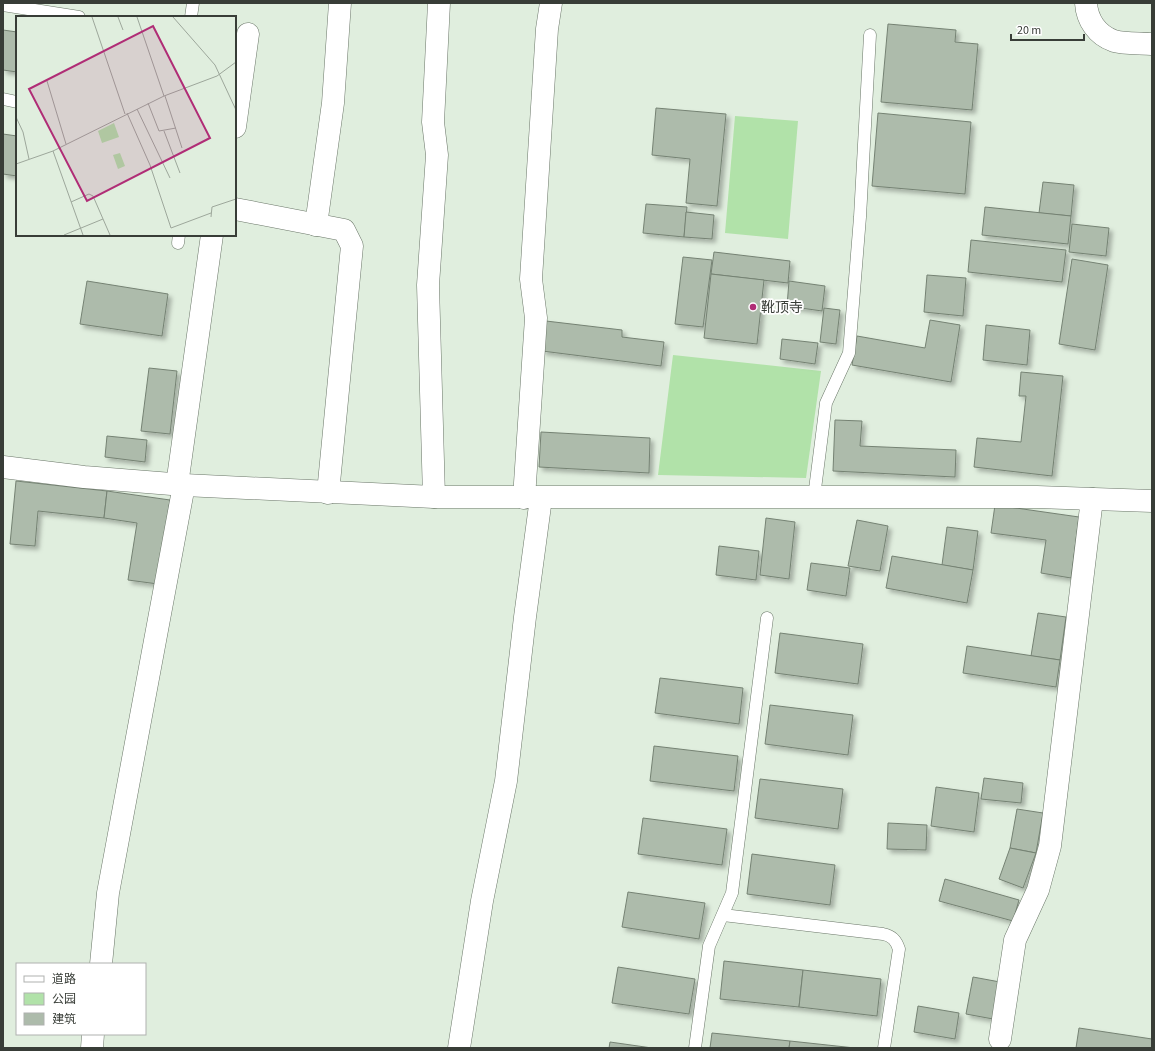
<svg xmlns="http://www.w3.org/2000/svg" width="1155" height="1051" font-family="'Source Sans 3','Noto Sans SC',sans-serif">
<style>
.green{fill:#b1e2a9}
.building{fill:#adbbab;stroke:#758273;filter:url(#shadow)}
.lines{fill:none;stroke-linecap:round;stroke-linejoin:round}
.lane-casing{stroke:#6a7668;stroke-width:13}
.street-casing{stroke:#6a7668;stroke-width:23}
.lane{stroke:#fff;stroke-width:12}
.street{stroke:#fff;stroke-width:22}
.poi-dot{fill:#b02d76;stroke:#fff;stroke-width:1.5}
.labels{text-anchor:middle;stroke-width:3.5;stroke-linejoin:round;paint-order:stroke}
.poi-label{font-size:14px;fill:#383d37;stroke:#fff;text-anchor:start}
.inset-road{fill:none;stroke:#9da79b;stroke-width:1}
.view{fill:#b02d76;fill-opacity:0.15;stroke:#b02d76;stroke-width:2}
.inset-edge{fill:none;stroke:#383d37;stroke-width:2}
</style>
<defs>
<filter id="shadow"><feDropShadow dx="3.5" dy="3.5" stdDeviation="2" flood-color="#0004"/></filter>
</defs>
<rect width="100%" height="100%" fill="#e0eede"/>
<g class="green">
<path d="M735,116L798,121L788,239L725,233Z"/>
<path d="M673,355L821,371L806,478L658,475Z"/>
</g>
<g class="building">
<path d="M888,24L956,30L955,42L978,44L972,110L881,102Z"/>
<path d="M3,30L17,32V72L3,70Z"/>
<path d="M656,108L726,114L717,206L686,203L690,159L652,155Z"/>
<path d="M878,113L971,122L965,194L872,186Z"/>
<path d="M3,134L17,136V176L3,174Z"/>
<path d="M1043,182L1074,185L1071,216L1039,213Z"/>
<path d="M646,204L687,207L684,237L643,233Z"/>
<path d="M985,207L1071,216L1068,244L982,235Z"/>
<path d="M686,212L714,215L712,239L684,237Z"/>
<path d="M1072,224L1109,228L1106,256L1069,252Z"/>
<path d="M971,240L1066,250L1062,282L968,272Z"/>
<path d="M714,252L790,261L788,283L711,274Z"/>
<path d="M683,257L712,260L703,327L675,324Z"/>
<path d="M1072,259L1108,265L1095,350L1059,344Z"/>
<path d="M711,274L764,280L757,344L704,338Z"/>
<path d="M927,275L966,278L963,316L924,312Z"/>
<path d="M87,281L168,294L162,336L80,324Z"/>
<path d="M789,281L825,286L822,311L787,306Z"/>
<path d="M824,308L840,310L836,344L820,342Z"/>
<path d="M930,320L960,325L951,382L852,365L857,336L925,348Z"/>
<path d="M546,321L622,330V337L664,342L661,366L542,351Z"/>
<path d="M986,325L1030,330L1027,365L983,360Z"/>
<path d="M782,339L818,343L815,364L780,359Z"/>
<path d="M149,368L177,371L170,434L141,431Z"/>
<path d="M1021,372L1063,376L1052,476L974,467L977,438L1021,442L1026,396H1019Z"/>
<path d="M835,420L862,421L860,446L956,450L955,477L833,471Z"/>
<path d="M541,432L650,438L649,473L539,467Z"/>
<path d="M107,436L147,440L145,462L105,457Z"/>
<path d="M16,481L107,491L104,518L38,511L35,546L10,544Z"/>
<path d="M107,491L170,500L158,584L128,580L137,523L104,518Z"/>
<path d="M995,505L1079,517L1071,578L1041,573L1046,540L991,533Z"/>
<path d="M766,518L795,522L789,579L760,575Z"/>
<path d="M857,520L888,526L880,571L848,566Z"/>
<path d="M947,527L978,531L973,570L942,565Z"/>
<path d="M719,546L759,551L756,580L716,575Z"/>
<path d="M892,556L973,570L967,603L886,588Z"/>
<path d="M811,563L850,568L846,596L807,590Z"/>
<path d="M1038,613L1066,617L1060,660L1031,656Z"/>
<path d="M780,633L863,644L858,684L775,673Z"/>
<path d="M967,646L1060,660L1056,687L963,673Z"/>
<path d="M660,678L743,688L739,724L655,713Z"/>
<path d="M770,705L853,715L848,755L765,744Z"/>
<path d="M654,746L738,756L734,791L650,781Z"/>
<path d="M984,778L1023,783L1021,803L981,799Z"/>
<path d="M760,779L843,789L838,829L755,818Z"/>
<path d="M936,787L979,793L974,832L931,826Z"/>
<path d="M1017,809L1043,813L1036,853L1010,848Z"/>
<path d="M643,818L727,829L722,865L638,854Z"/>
<path d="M888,823L927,825L926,850L887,849Z"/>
<path d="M1010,848L1036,853L1023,888L999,879Z"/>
<path d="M752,854L835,865L830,905L747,894Z"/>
<path d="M945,879L1019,900L1013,921L939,901Z"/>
<path d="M628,892L705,903L699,939L622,927Z"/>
<path d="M724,961L803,970L799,1007L720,999Z"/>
<path d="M618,967L695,979L689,1014L612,1003Z"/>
<path d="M803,970L881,979L877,1016L799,1007Z"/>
<path d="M973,977L1000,982L993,1019L966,1014Z"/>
<path d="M918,1006L959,1013L955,1039L914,1032Z"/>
<path d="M1079,1028L1152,1039V1048H1076Z"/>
<path d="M712,1033L790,1041L789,1048H710Z"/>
<path d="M790,1041L855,1048H789Z"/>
<path d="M610,1042L652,1048H609Z"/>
</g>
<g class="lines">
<g class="lane-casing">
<g id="lane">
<path d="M3,5L79,17"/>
<path d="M191,17L193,3"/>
<path d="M3,99L17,102"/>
<path d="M178,243L179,235"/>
<path d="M814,497L826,403L849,353L860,217L870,35"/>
<path d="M723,915L883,934C892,936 896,940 899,949L884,1048"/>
<path d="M695,1048L709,946L732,893L767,618"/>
</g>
</g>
<g class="street-casing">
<g id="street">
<path d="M1086,3C1087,20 1097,35 1114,41C1124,44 1141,43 1152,44"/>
<path d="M235,127L248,34"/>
<path d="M235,209L344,230L352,246L328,493"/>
<path d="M316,225L333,103L340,3"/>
<path d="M3,467L84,477L184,485L434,497H1037L1152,501"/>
<path d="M177,485L212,235"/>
<path d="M434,497L428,285L437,155L433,122L439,3"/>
<path d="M524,498L536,318L531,279L547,29L551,3"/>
<path d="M101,964L108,893L184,485"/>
<path d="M1000,1039L1015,940L1038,890L1050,846L1092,499"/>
<path d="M92,1048L93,1034"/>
<path d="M459,1048L482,901L506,781L525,617L541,498"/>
</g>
</g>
<use href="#lane" class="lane"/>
<use href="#street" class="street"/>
</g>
<circle class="poi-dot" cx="753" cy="307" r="4"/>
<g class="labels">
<g class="poi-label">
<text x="761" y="312">靴顶寺</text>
</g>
</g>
<g transform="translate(16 16)">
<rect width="220" height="220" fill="#e0eede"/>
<path d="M98,107L103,121L86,127L82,115ZM104,137L109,150L102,153L97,139Z" fill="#b1e2a9"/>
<path class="inset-road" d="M76,1L109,98M102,1L107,14M121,1L148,80M157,1L199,49L220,94M31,65L50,128M149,80L166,132M132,87L143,115L160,112M121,93L154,162M111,97L134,149L155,212L195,197M0,101L7,116L13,143M148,115L164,157M37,135L67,219M0,148L37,135L148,80L201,60L220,46M55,186L73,178L77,180L94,219M195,201L196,191L220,183M48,219L87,203"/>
<path class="view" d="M137,10L194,122L71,185L13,73Z"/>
<rect width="220" height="220" class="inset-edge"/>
</g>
<rect width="1155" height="1051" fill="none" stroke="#383d37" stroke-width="8"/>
<rect x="16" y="963" width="130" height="72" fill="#ffffff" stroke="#afb1af"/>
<rect x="24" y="976" width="20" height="6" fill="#ffffff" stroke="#afb1af"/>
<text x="52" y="983" font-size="12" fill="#383d37">道路</text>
<rect x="24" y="993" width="20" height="12" fill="#b1e2a9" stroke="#afb1af"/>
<text x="52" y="1003" font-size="12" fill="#383d37">公园</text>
<rect x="24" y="1013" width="20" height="12" fill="#adbbab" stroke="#afb1af"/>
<text x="52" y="1023" font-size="12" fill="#383d37">建筑</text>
<path d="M1011 34v6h73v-6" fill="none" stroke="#383d37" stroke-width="2"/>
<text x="1017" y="34" font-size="12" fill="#383d37" stroke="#ffffff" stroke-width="3" paint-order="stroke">20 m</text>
</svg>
